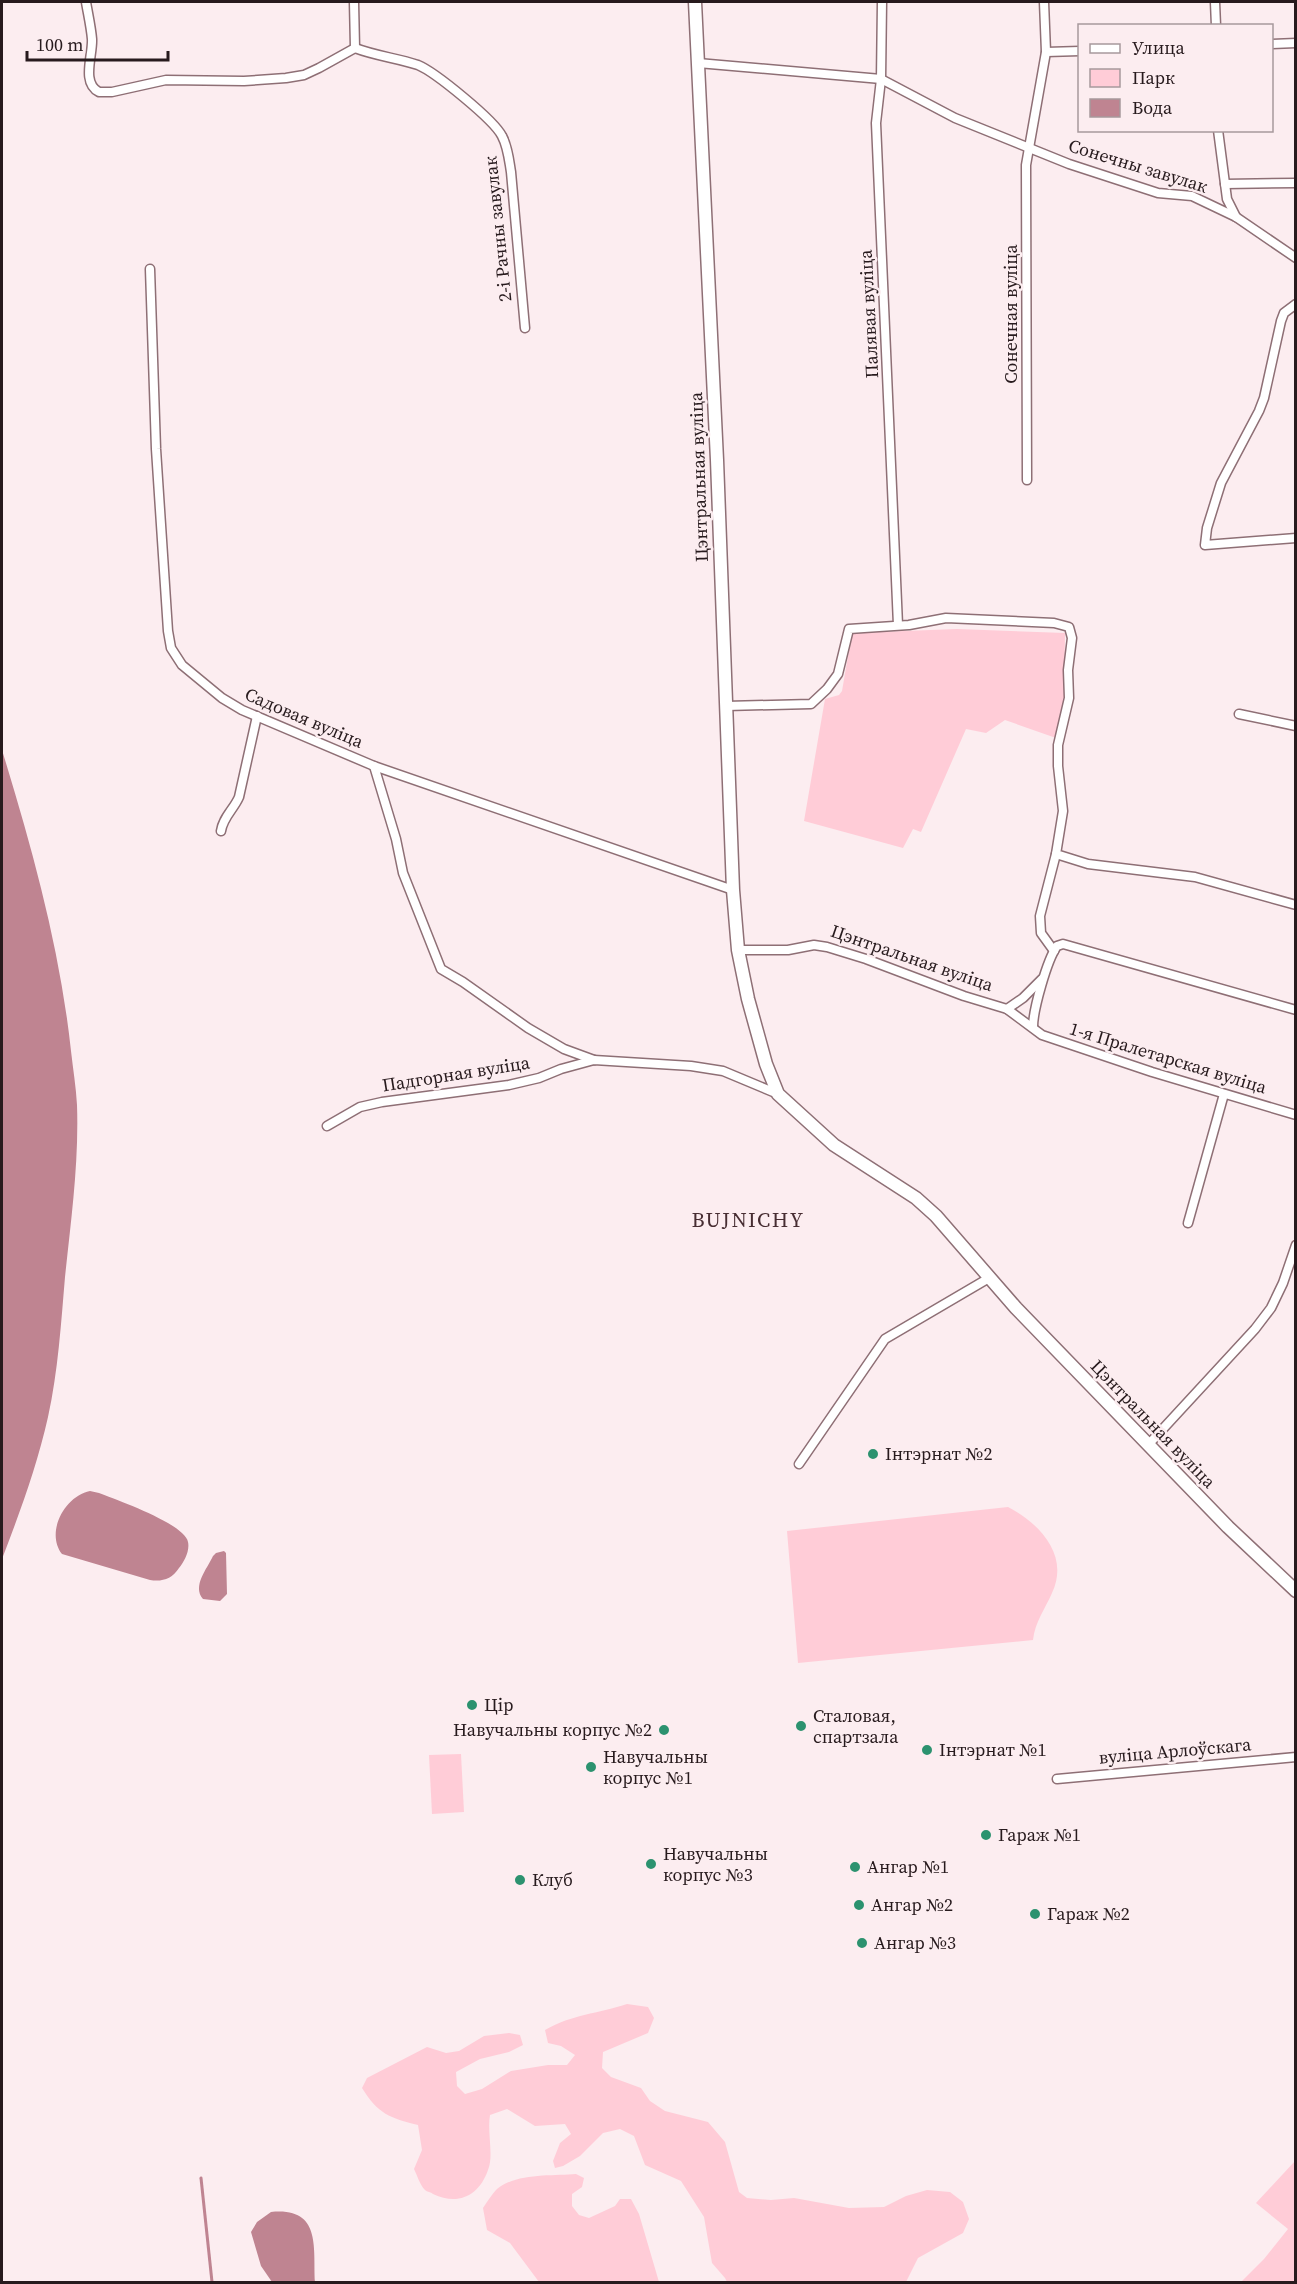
<svg xmlns="http://www.w3.org/2000/svg" width="1297" height="2284" font-family="'Source Serif 4',serif">
<style>
.green{fill:#ffccd7}
.water{fill:#bf8491}
.lines{fill:none;stroke-linecap:round;stroke-linejoin:round}
.stream{stroke:#bf8491;stroke-width:3}
.street-casing{stroke:#8e6f75;stroke-width:11}
.secondary-casing{stroke:#8e6f75;stroke-width:15}
.street{stroke:#fff;stroke-width:8}
.secondary{stroke:#fff;stroke-width:12}
.poi-dot{fill:#2c926f;stroke:#fcedf0;stroke-width:2}
.labels{text-anchor:middle;stroke-width:5;stroke-linejoin:round;paint-order:stroke}
.street-label{font-size:18px;fill:#271a1d;stroke:#fcedf0}
.poi-label{font-size:18px;fill:#271a1d;stroke:#fcedf0;text-anchor:start}
.quarter-label{font-size:21px;letter-spacing:1.5px;fill:#472d32;stroke:#fcedf0}
</style>
<rect width="100%" height="100%" fill="#fcedf0"/>
<g class="green">
<path d="M957,629L1065,633L1064,704L1056,738L1005,720L986,733L966,729L921,832L913,829L903,848L804,821L825,699L839,695L842,691L852,633Z"/>
<path d="M1008,1507C1039,1523 1070,1555 1052,1593C1045,1609 1035,1622 1033,1640L798,1663L787,1531Z"/>
<path d="M461,1754L464,1812L432,1814L429,1755Z"/>
<path d="M627,2004L648,2007L654,2018L648,2033L603,2052L602,2068L611,2077L641,2088L650,2101L665,2111L708,2122L725,2142L739,2192L747,2198L771,2200L794,2198L849,2208L884,2207L906,2196L927,2190L950,2192L963,2202L969,2219L963,2233L918,2258L906,2282H727L725,2278L712,2263L704,2217L681,2181L645,2165L634,2136L620,2129L603,2133L580,2156L563,2166L555,2168L553,2161L560,2143L571,2134L565,2124L535,2126L507,2109L490,2115C487,2133 494,2156 488,2170C479,2196 458,2206 433,2194C431,2192 427,2192 425,2190C420,2185 417,2175 414,2169L422,2150L418,2125C390,2118 378,2114 362,2088L367,2078L427,2047L446,2053L459,2051L484,2036L509,2033L520,2035L523,2045L509,2052L480,2059L456,2072L457,2086L465,2094L482,2089L511,2071L548,2065H567L575,2055L561,2046L548,2043L545,2030C573,2014 597,2014 627,2004Z"/>
<path d="M1295,2161V2282H1241L1264,2259L1288,2229L1256,2203Z"/>
<path d="M576,2174L584,2178L582,2187L572,2194V2206L579,2215L589,2218L615,2206L620,2199H631L639,2214L659,2282H539L510,2243L487,2230L483,2208C487,2202 492,2194 497,2189C516,2173 553,2176 576,2174Z"/>
</g>
<g class="water">
<path d="M2,750C32,848 60,948 71,1051C73,1069 76,1087 77,1105C79,1163 71,1220 65,1277C61,1324 58,1371 48,1417C37,1466 20,1512 2,1559Z"/>
<path d="M90,1491L99,1493C117,1500 185,1524 188,1542C190,1551 184,1562 179,1568C172,1579 162,1582 150,1580L62,1554C45,1532 65,1496 90,1491Z"/>
<path d="M224,1551L226,1553L227,1594L220,1601L203,1599C192,1586 207,1569 213,1556L216,1553Z"/>
<path d="M271,2212C322,2207 313,2248 315,2282H272L261,2266L251,2232L257,2222Z"/>
</g>
<g class="lines">
<path class="stream" d="M201,2178L212,2282"/>
<g class="street-casing">
<g id="street">
<path d="M86,2C88,14 91,27 92,39C93,55 81,83 99,92H112L166,80L244,81L286,78L304,75L319,68L355,48"/>
<path d="M354,2L355,48"/>
<path d="M882,2L881,79L876,123L898,625"/>
<path d="M1215,2L1216,26"/>
<path d="M1272,44L1296,43"/>
<path d="M355,48C376,56 397,58 418,65C435,72 494,120 502,136C508,147 509,160 511,172L525,328"/>
<path d="M1046,52L1080,51"/>
<path d="M698,63L881,79L955,118L1069,164L1158,193L1192,196L1236,217L1296,258"/>
<path d="M1218,130L1227,199L1236,217"/>
<path d="M1225,184L1296,183"/>
<path d="M150,269L156,449L168,631L171,648L182,665L222,698L242,710L374,766L733,890"/>
<path d="M1296,304L1284,313L1281,321L1264,398L1259,411L1221,483L1207,528L1205,545L1296,538"/>
<path d="M1027,480L1026,165L1046,52L1044,2"/>
<path d="M726,706L811,704L827,689L838,674L849,629L909,625L946,618L1054,623L1069,627L1072,638L1068,670L1069,698L1058,745V766L1063,811L1056,854L1088,864L1195,877L1296,905"/>
<path d="M1239,714L1296,726"/>
<path d="M374,766L396,839L403,873L441,969L463,982L528,1028L564,1049L594,1060"/>
<path d="M221,831C223,817 234,809 239,797L257,716"/>
<path d="M738,950H788L814,945L827,947L866,959L964,996L1007,1009L1042,1035L1152,1072L1296,1115"/>
<path d="M1054,951L1041,933L1040,916L1056,854"/>
<path d="M1007,1009L1023,998L1042,979"/>
<path d="M1033,1027C1033,1010 1047,960 1057,946L1063,944L1296,1010"/>
<path d="M327,1126L360,1107L382,1102L509,1085L539,1078L561,1069L594,1060L691,1066L723,1071L778,1094"/>
<path d="M1188,1223L1224,1094"/>
<path d="M1148,1445L1255,1329L1271,1308L1283,1283L1296,1245"/>
<path d="M799,1464L885,1339L989,1278"/>
<path d="M1057,1779L1296,1757"/>
</g>
</g>
<g class="secondary-casing">
<path id="secondary" d="M695,2L717,460L733,890L738,950L748,999L766,1064L778,1094L834,1145L916,1198L936,1216L1016,1308L1228,1527L1296,1591"/>
</g>
<use href="#street" class="street"/>
<use href="#secondary" class="secondary"/>
</g>
<g class="poi-dot">
<circle cx="873" cy="1454" r="6"/>
<circle cx="472" cy="1705" r="6"/>
<circle cx="801" cy="1726" r="6"/>
<circle cx="664" cy="1730" r="6"/>
<circle cx="927" cy="1750" r="6"/>
<circle cx="591" cy="1767" r="6"/>
<circle cx="986" cy="1835" r="6"/>
<circle cx="651" cy="1864" r="6"/>
<circle cx="855" cy="1867" r="6"/>
<circle cx="520" cy="1880" r="6"/>
<circle cx="859" cy="1905" r="6"/>
<circle cx="1035" cy="1914" r="6"/>
<circle cx="862" cy="1943" r="6"/>
</g>
<g class="labels">
<g class="street-label">
<text transform="translate(1138 166) rotate(17)" y="6">Сонечны завулак</text>
<text transform="translate(498 229) rotate(-96)" y="6">2-і Рачны завулак</text>
<text transform="translate(869 314) rotate(-93)" y="6">Палявая вуліца</text>
<text transform="translate(1011 314) rotate(-90)" y="6">Сонечная вуліца</text>
<text transform="translate(699 477) rotate(-92)" y="6">Цэнтральная вуліца</text>
<text transform="translate(304 718) rotate(23)" y="6">Садовая вуліца</text>
<text transform="translate(912 958) rotate(19)" y="6">Цэнтральная вуліца</text>
<text transform="translate(1168 1058) rotate(17)" y="6">1-я Пралетарская вуліца</text>
<text transform="translate(456 1074) rotate(-9)" y="6">Падгорная вуліца</text>
<text transform="translate(1153 1424) rotate(46)" y="6">Цэнтральная вуліца</text>
<text transform="translate(1175 1751) rotate(-5)" y="6">вуліца Арлоўскага</text>
</g>
<g class="poi-label">
<text x="885" y="1460">Інтэрнат №2</text>
<text x="484" y="1711">Цір</text>
<text x="813" y="1722">Сталовая,<tspan x="813" dy="21">спартзала</tspan></text>
<text x="652" y="1736" text-anchor="end">Навучальны корпус №2</text>
<text x="939" y="1756">Інтэрнат №1</text>
<text x="603" y="1763">Навучальны<tspan x="603" dy="21">корпус №1</tspan></text>
<text x="998" y="1841">Гараж №1</text>
<text x="663" y="1860">Навучальны<tspan x="663" dy="21">корпус №3</tspan></text>
<text x="867" y="1873">Ангар №1</text>
<text x="532" y="1886">Клуб</text>
<text x="871" y="1911">Ангар №2</text>
<text x="1047" y="1920">Гараж №2</text>
<text x="874" y="1949">Ангар №3</text>
</g>
<g class="quarter-label">
<text x="748" y="1227">BUJNICHY</text>
</g>
</g>
<rect width="1297" height="2284" fill="none" stroke="#271a1d" stroke-width="6"/>
<rect x="1078" y="24" width="195" height="108" fill="#fcedf0" stroke="#a7999c" stroke-width="1.5"/>
<rect x="1090" y="44" width="30" height="9" fill="#ffffff" stroke="#a7999c" stroke-width="1.5"/>
<text x="1132" y="54" font-size="18" fill="#271a1d">Улица</text>
<rect x="1090" y="69" width="30" height="18" fill="#ffccd7" stroke="#a7999c" stroke-width="1.5"/>
<text x="1132" y="84" font-size="18" fill="#271a1d">Парк</text>
<rect x="1090" y="99" width="30" height="18" fill="#bf8491" stroke="#a7999c" stroke-width="1.5"/>
<text x="1132" y="114" font-size="18" fill="#271a1d">Вода</text>
<path d="M27 51v9h141v-9" fill="none" stroke="#271a1d" stroke-width="3"/>
<text x="36" y="51" font-size="18" fill="#271a1d" stroke="#fcedf0" stroke-width="4.5" paint-order="stroke">100 m</text>
</svg>
